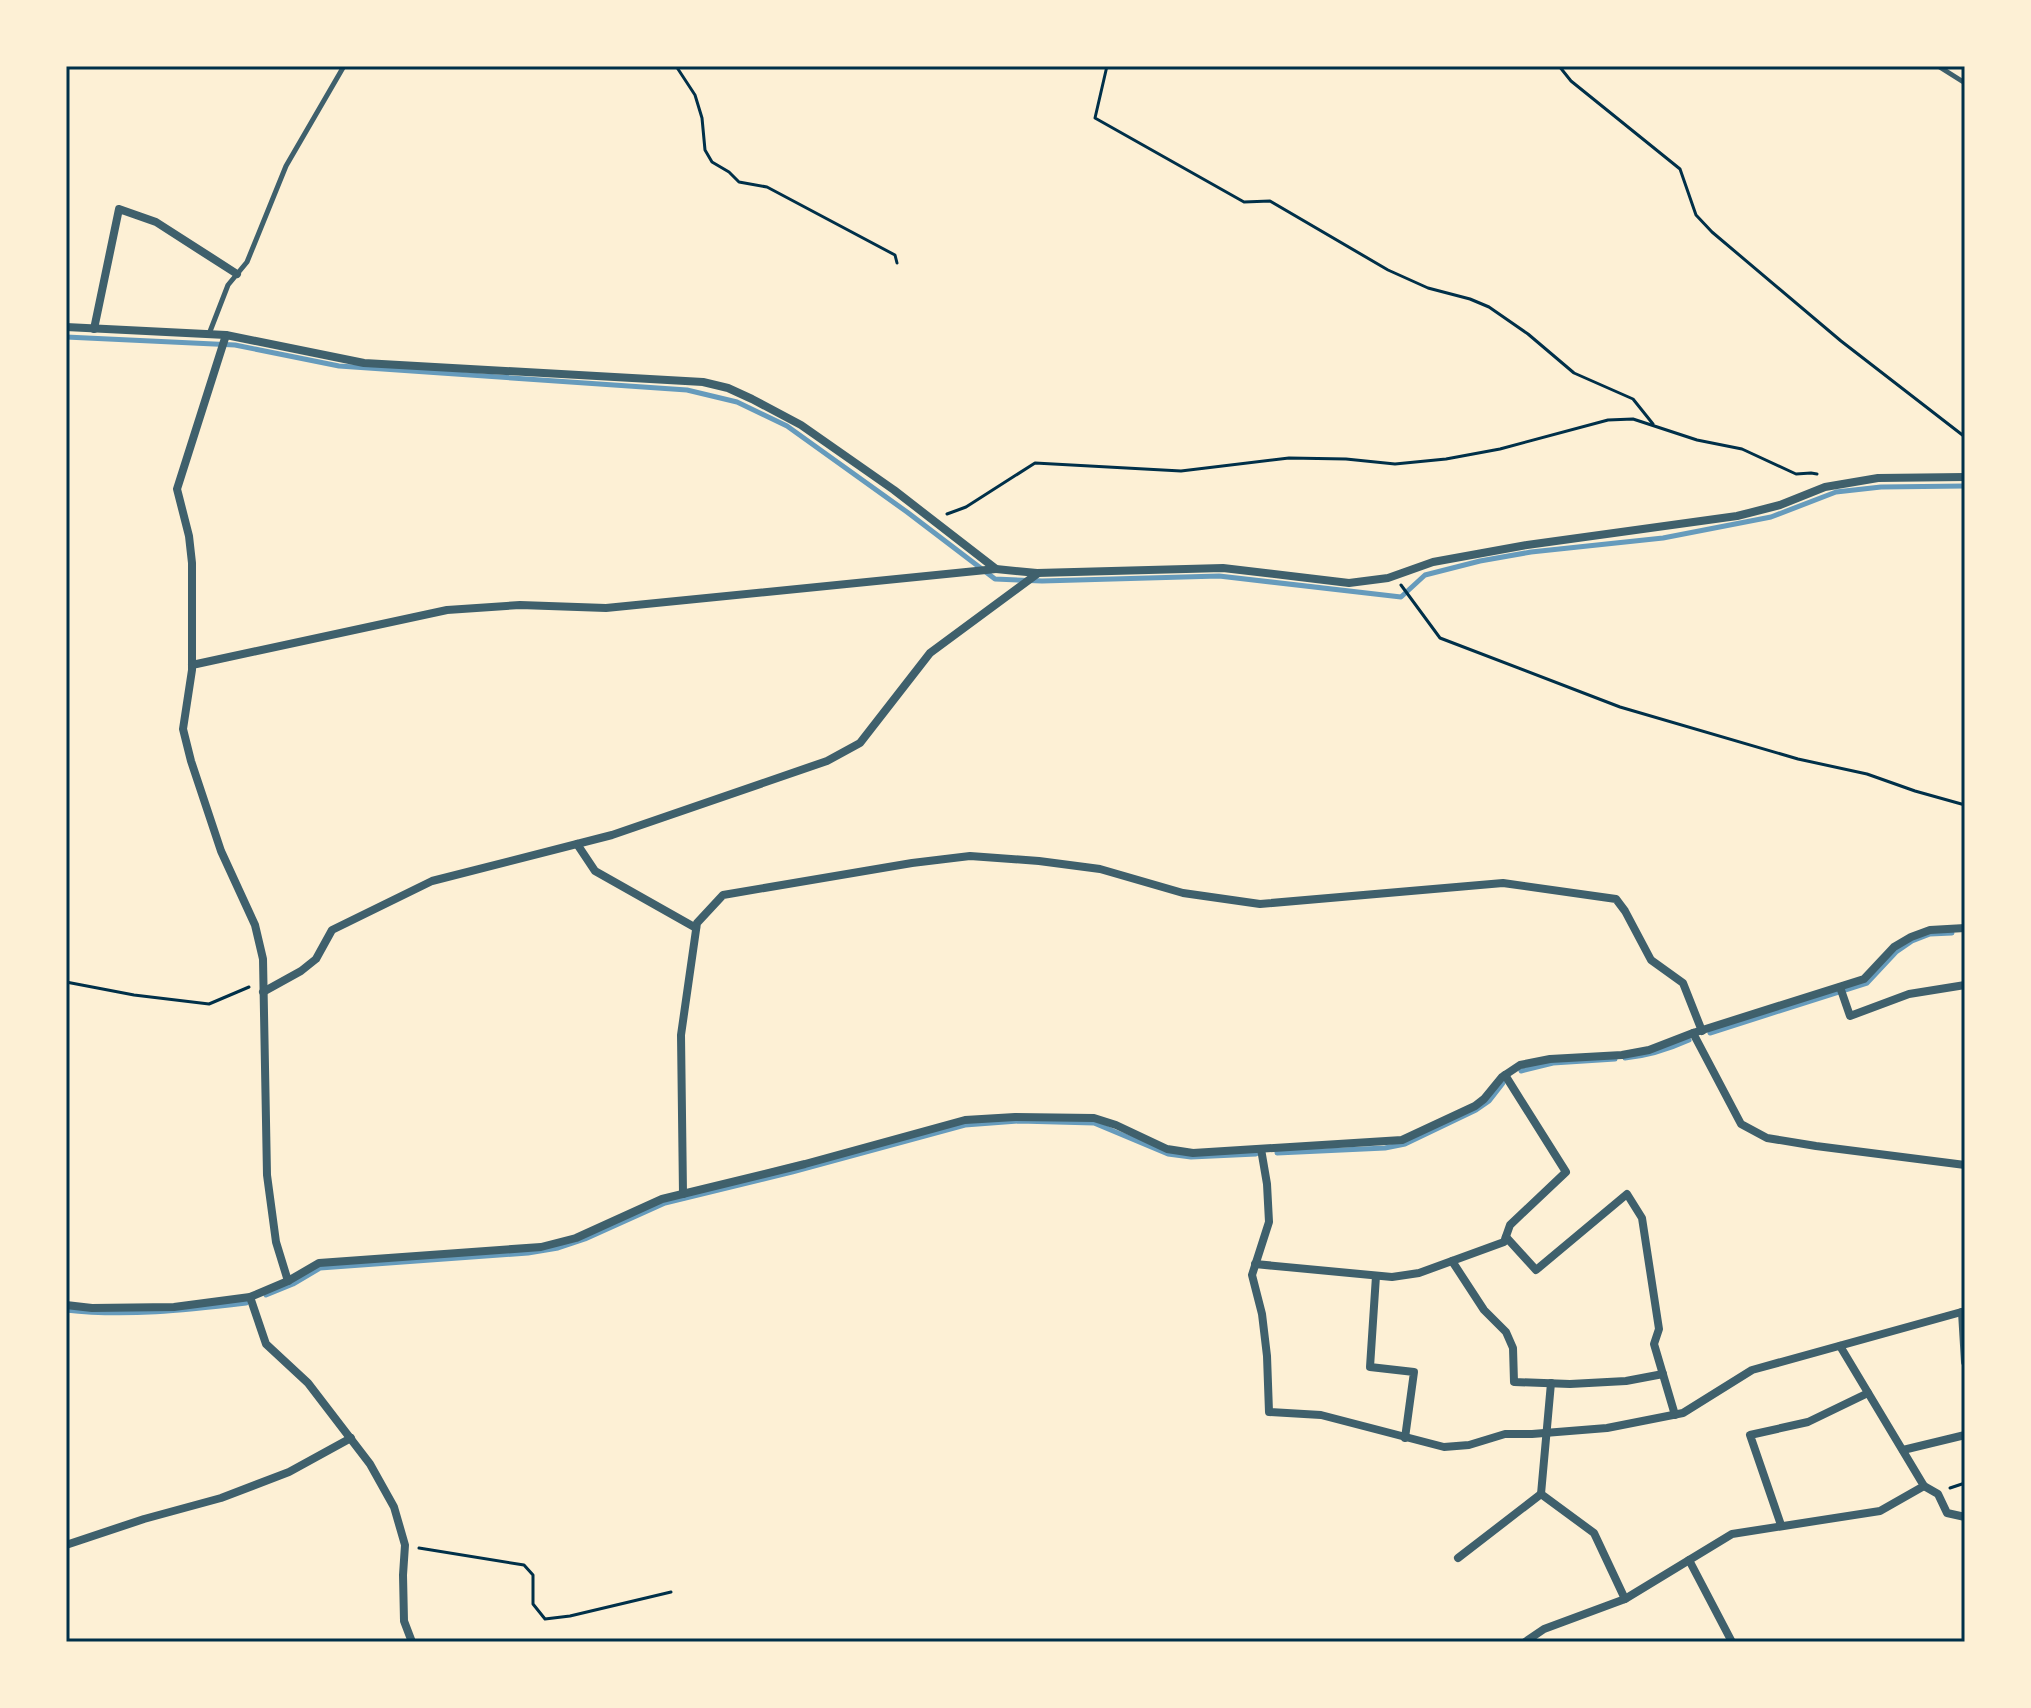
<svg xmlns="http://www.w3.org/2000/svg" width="2031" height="1708" font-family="'DejaVu Sans',sans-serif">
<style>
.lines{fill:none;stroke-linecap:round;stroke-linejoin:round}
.stream{stroke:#669bbc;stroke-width:5}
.path{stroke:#003049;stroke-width:3}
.service{stroke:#3f606c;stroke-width:5}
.minor{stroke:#3f606c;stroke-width:8}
.neatline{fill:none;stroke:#003049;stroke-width:3}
</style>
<rect width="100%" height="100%" fill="#fdf0d5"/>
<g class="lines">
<g class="stream">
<path d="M66,337L235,345L339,366L687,390L737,402L787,426L907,512L995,579L1042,581L1219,576L1401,597L1425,575L1480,561L1531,552L1663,538L1771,517L1836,492L1881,487L1965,486"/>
<path d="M1710,1033L1867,983L1896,952L1912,941L1930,934L1952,933"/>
<path d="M1625,1058C1647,1056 1669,1049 1689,1040"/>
<path d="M1521,1071L1553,1063L1615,1059"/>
<path d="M1277,1153L1385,1148L1405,1144L1476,1110L1489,1101L1503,1083"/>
<path d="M266,1295L293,1284L320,1268L528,1253L558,1248L585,1239L665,1203L792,1172L965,1125L1019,1121L1094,1123L1168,1154L1191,1157L1256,1154"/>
<path d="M66,1310C126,1317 186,1310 246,1303"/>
</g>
<g class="path">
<path d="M676,66L695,95L702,118L705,150L712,162L729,172L739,182L767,187L895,255L897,263"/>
<path d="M1107,66L1095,118L1244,202L1270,201L1388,270L1428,288L1470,299L1489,307L1528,334L1574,373L1633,399L1653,424"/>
<path d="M1559,66L1571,81L1680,169L1696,215L1712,232L1841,341L1965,437"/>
<path d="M947,514L966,507L1035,463L1181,471L1289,458L1346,459L1395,464L1446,459L1500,449L1608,420L1633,419L1697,440L1742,449L1796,474L1811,473L1817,474"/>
<path d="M1401,585L1440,638L1620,707L1798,759L1867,774L1915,791L1965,805"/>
<path d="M66,982L134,995L209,1004L249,987"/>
<path d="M1950,1488L1965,1483"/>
<path d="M419,1548L524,1565L533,1575V1604L545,1619L570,1616L671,1592"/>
</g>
<g class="service">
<path d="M1938,66L1965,83"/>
<path d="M209,334L228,285L247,262L286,166L344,66"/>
</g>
<g class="minor">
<path d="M66,327L226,335L364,363L703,382L728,388L752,399L801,425L894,490L996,569L1037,573L1223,568L1349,583L1388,578L1433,562L1527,545L1737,516L1780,505L1825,487L1878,478L1965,477"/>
<path d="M94,329L119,209L156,222L237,274"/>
<path d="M226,335L177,489L189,536L192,563V670L183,729L191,761L221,851L255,925L263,959L267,1175L276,1242L288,1281"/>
<path d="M192,665L447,610L520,605L606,608L996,569"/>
<path d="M577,844L595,871L696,928"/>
<path d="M1840,987L1850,1016L1909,994L1965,985"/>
<path d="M263,992L301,971L316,959L332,930L432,881L612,835L827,761L860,743L930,653L1037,574"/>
<path d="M1693,1033L1741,1124L1767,1138L1816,1146L1965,1165"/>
<path d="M1261,1149L1267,1184L1269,1222L1252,1275L1262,1314L1267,1356L1269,1412L1321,1415L1444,1447L1469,1445L1505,1434H1532L1607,1428L1683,1413L1752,1370L1965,1311"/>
<path d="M683,1194L681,1035L697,923L723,895L912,863L970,856L1039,861L1100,869L1183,893L1260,904L1503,883L1616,899L1625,911L1651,960L1683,983L1702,1031"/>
<path d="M1506,1237L1536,1270L1627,1194L1642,1218L1659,1329L1654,1344L1675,1415"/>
<path d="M1452,1261L1484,1310L1506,1332L1513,1348L1514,1382L1570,1384L1626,1381L1663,1374"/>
<path d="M1255,1264L1392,1277L1419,1273L1504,1242L1510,1225L1566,1172L1505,1075"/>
<path d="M1376,1276L1370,1367L1414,1372L1405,1438"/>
<path d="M250,1297L266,1344L308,1383L370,1464L394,1507L405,1545L403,1575L404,1621L412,1642"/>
<path d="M66,1305L92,1308L174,1307L250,1297L288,1281L319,1263L541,1247L576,1238L662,1199L805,1164L965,1120L1015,1117L1094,1118L1116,1125L1167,1149L1193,1153L1402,1140L1475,1106L1484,1099L1502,1077L1520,1065L1550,1059L1622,1055L1649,1050L1693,1033L1864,979L1894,947L1911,937L1930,930L1965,928"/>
<path d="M1962,1312L1965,1362"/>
<path d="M1551,1383L1541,1494L1594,1533L1625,1599"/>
<path d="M1903,1450L1965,1435"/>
<path d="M1924,1486L1938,1494L1947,1513L1965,1517"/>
<path d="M1781,1525L1750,1435L1808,1422L1868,1393"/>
<path d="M66,1545L144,1519L221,1498L289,1472L351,1438"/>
<path d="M1458,1558L1541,1494"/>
<path d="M1689,1560L1732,1642"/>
<path d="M1525,1642L1544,1629L1625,1599L1732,1534L1880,1511L1924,1486L1840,1346"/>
</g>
</g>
<rect width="2031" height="1708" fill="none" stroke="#fdf0d5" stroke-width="136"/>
<rect x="68" y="68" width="1895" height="1572" class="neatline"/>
</svg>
